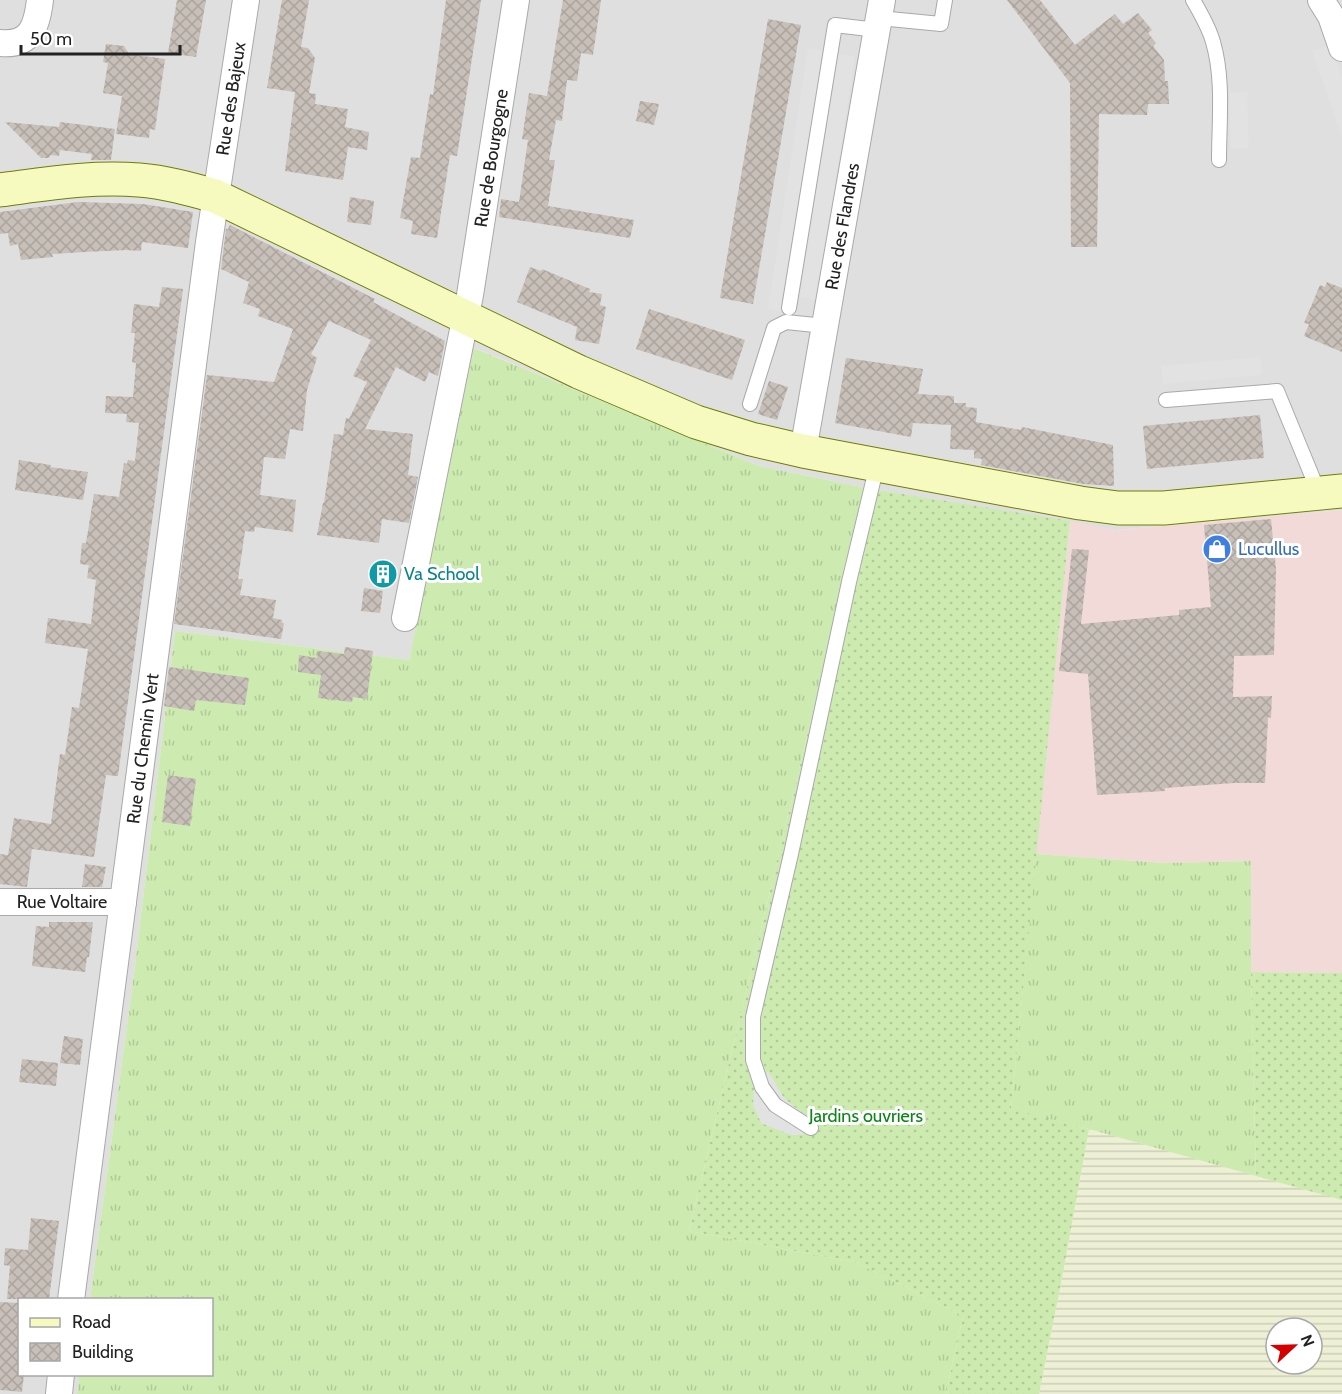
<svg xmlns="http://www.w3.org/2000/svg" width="1342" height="1394" font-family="Cabin,sans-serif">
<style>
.residential{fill:#e0dfdf}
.commercial{fill:#f2dad9}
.farmland{fill:url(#farmland-rules);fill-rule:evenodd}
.grass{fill:url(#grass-tufts)}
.garden{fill:url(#garden-dots)}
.parking{fill:#e2e2e2}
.building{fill:url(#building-cross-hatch)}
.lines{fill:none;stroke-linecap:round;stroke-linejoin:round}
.lane-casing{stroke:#a9a9a9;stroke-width:16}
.street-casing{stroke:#a9a9a9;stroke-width:28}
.secondary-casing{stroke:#707d05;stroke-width:35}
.lane{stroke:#fff;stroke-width:14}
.street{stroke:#fff;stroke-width:26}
.secondary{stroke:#f7fabf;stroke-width:33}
.labels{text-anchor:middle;stroke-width:6;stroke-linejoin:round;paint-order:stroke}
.street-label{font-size:18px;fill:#222;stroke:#fff}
.shop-label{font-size:18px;fill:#366cbe;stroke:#fff;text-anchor:start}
.culture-label{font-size:18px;fill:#0d838f;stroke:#fff;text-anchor:start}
.park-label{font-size:18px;fill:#0c8416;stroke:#fff}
</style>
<defs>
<pattern id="farmland-rules" width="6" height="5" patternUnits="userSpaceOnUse" patternTransform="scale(1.5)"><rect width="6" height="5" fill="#eef0d5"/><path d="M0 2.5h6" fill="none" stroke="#ccceb7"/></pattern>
<pattern id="grass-tufts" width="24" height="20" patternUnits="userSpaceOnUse" patternTransform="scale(1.5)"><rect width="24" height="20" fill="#cdebb0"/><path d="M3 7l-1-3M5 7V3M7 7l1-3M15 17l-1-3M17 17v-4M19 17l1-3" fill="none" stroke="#b0c997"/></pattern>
<pattern id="garden-dots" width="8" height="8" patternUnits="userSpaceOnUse" patternTransform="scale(1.5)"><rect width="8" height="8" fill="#cdebb0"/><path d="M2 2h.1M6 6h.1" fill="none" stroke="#b0c997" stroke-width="1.8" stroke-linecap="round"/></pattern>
<pattern id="building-cross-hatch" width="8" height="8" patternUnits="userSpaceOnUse" patternTransform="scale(1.5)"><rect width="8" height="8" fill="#c7bfb8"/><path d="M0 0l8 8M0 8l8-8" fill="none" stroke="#aba49e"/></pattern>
</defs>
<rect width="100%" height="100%" fill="#f2efe9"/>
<path class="residential" d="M0,0H1342V510L1116,530L866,488L759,466L475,348L409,660L175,631L134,974L90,1299L20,1300V1374L79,1375L77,1394H0Z"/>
<path class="commercial" d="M1342,510V973L1251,972V861L1167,863L1036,854L1070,521L1116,530Z"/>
<path class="farmland" d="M1089,1129L1342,1200V1394H1039L1062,1278ZM1276,1328H1312V1364H1276Z"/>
<g class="grass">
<path d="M474,348L759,466L866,488L689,1231L855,1262L963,1316L946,1394H77L79,1375L212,1374V1300L90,1299L134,974L175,631L409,660Z"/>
<path d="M1036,854L1164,863L1251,861V972L1256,1176L1089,1129L1011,1110Z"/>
</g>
<g class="garden">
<path d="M866,488L1070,521L1011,1109L1089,1129L1062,1278L1039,1394H946L963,1316L855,1262L689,1231Z"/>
<path d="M1251,972L1342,973V1200L1256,1176Z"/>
</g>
<g class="parking">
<path d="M1331,45L1342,78V137L1312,51Z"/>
<path d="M808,48L827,51L785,312L768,309Z"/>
<path d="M838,54L855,56L817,300L800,297Z"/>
<path d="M1247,92L1249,148L1231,149L1229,93Z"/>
<path d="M1260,357L1262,375L1163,384L1161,366Z"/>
<path d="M768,1071L784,1098L810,1120L802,1135H791L761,1123L753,1105L754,1089Z"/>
</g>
<g class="building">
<path d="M177,0H206L196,57L168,53Z"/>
<path d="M282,0H309L301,47L308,48L315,58L309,93L316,94L315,104L348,109L345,127L369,132L367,150L348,147L343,180L285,171L295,92L267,88Z"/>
<path d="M446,0H481L457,156L450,155L437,238L411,234L413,221L400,218L411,157L420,158L430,94L433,95Z"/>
<path d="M563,0H601L593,55L581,53L577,81L567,80L562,121L556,120L549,160H555L548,206L634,220L630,238L499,217L501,199L519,202L528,140L522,139L529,93L547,96Z"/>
<path d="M1007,0H1040L1075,45L1115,14L1123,24L1138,13L1152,30L1148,33L1156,43L1153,46L1164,60L1165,81H1168L1169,104H1148L1147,115L1099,114L1097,247H1071L1070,83Z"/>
<path d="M768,19L801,25L753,304L720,298Z"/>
<path d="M106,44L124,46L129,54L165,59L155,130L150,129L149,138L116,134L122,96L103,93L108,63L103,62Z"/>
<path d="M640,101L659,104L654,125L636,121Z"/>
<path d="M5,122L59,127L60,122L115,129L111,160H91L92,154L60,150L59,156L51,155L48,158H41Z"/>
<path d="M350,197L374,201L371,225L347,222Z"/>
<path d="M78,202L143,204L193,212L188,248L142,242L141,251L126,250L85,252L52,254L53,257L21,260L18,244L10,246L8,233L0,234V212Z"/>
<path d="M230,225L375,299L373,302L445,341L438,376L429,372L425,382L396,367L365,429L413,434L408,475L418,477L409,523L382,519L379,543L317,535L323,503H324L334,434L343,435L346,418L349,419L367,382L353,376L371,340L329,321L311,354L317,358L307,390L303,431L290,429L285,459L264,457L260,495L296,500L293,532L255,527L254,532L245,531L238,579H243L240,595L276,600L273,618L282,620V623H284L281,639L174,624L207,375L274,382L293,329L258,316L260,309L243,303L249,282L221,269L226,229H228Z"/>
<path d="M530,267L541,271L542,269L590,289L589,292L602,294L600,305L606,307L599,344L575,340L577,327L517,302Z"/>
<path d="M1327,282L1342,288V352L1304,336L1309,324L1304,323L1320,285L1325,287Z"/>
<path d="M162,287L183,289L118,776L106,775L94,857L32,849L27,887L0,884V854L8,855L14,818L51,824L60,754L65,755L72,707L79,708L88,649L45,643L48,618L91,624L96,580L87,578L89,565L80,564L82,543H86L94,494L119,497L124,463L127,464L128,460L135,461L139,423L126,422L127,414L105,413L106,396L133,397L136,363L132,362L135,333H131L134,304L159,307Z"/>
<path d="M649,309L745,340L732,380L636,349Z"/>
<path d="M846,358L923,369L918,394L954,396V403H966V407L977,408L976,422L1021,430L1022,427L1113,445L1114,486L1083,484L981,465L982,459L974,458V450L950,449L951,425L913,423L911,437L835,423Z"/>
<path d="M769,381L788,387L777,420L758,414Z"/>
<path d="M1260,415L1264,458L1147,469L1143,426Z"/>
<path d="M19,460L51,465L50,467L88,472L83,500L15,490Z"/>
<path d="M1271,519L1276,569L1274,655L1234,656L1233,697L1272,696L1271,718L1268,717L1265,783H1234L1165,788V791L1097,795L1088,674L1059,671L1072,549L1089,550L1081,624L1179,615V610L1211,607L1204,525Z"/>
<path d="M364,588L383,591L380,613L361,611Z"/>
<path d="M345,647L373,651L367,699L353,697L352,702L318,698L321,675L298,672L299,655L317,658L318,651L344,654Z"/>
<path d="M169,667L249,678L245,705L196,700L194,711L164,706Z"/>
<path d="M168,775L196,779L190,826L162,822Z"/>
<path d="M85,864L106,867L102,887H82Z"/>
<path d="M49,922H93L89,957H87L85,972L32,966L36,926L49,927Z"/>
<path d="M64,1036L83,1039L80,1065L60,1063Z"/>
<path d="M22,1059L58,1063L56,1086L19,1082Z"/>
<path d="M31,1218L59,1221L49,1299H7L10,1266L4,1265L5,1248L28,1250Z"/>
<path d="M0,1302L20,1303V1374H24L22,1392L0,1390Z"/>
</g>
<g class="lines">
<g class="lane-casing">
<g id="lane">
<path d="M1193,0C1201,14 1209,27 1213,42C1224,79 1219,122 1219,160"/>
<path d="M879,18L941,24L945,0"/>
<path d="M789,308L835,25L877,30"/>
<path d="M1166,400L1277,391L1319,493"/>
<path d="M750,404L774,328L786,322L825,326"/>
<path d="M811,1128L775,1105L762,1087L753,1060V1017L791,854L849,582L877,465"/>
</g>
</g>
<g class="street-casing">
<g id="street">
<path d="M1321,0L1331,16L1342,48"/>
<path d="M0,43C31,46 37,26 40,0"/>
<path id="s1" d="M803,451L882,0"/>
<path id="s2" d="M405,618L470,295L516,0"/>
<path id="s3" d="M0,902H123"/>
<path id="s4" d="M71,1300L209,242L246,0"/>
<path d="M59,1394L61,1374"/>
</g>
</g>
<g class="secondary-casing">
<path id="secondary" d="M0,190C46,184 92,176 139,180C165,182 190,189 215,196L579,372L696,422L751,439L803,451L1080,503L1118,508H1164L1342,491"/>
</g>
<use href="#lane" class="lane"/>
<use href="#street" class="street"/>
<use href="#secondary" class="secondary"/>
</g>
<defs>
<g id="shop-disc" transform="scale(1.5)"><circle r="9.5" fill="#3f7fe0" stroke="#fff"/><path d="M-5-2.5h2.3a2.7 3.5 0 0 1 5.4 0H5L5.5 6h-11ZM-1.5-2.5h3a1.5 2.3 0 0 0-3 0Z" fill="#fff"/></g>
<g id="building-disc" transform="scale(1.5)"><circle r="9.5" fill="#0f9aa8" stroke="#fff"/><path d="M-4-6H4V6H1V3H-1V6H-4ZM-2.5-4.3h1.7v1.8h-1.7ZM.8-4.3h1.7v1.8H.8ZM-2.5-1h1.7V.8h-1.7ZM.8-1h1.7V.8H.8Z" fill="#fff"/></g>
</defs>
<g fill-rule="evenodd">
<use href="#shop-disc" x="1217" y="549"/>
<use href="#building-disc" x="383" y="574"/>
</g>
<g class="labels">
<g class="street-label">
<text dy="6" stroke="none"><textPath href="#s4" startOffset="1212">Rue des Bajeux</textPath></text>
<text dy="6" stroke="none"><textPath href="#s2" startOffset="468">Rue de Bourgogne</textPath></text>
<text dy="6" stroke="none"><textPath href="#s1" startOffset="228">Rue des Flandres</textPath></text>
<text dy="6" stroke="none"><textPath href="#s4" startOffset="556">Rue du Chemin Vert</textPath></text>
<text dy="6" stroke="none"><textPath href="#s3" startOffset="62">Rue Voltaire</textPath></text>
</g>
<g class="shop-label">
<text x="1238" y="555">Lucullus</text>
</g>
<g class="culture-label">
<text x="404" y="580">Va School</text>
</g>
<g class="park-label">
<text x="866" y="1122">Jardins ouvriers</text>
</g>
</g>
<rect x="18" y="1298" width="195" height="78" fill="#ffffff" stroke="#a7a7a7" stroke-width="1.5"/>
<rect x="30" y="1318" width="30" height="9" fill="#f7fabf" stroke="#a7a7a7" stroke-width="1.5"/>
<text x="72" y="1328" font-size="18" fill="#222222">Road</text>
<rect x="30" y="1343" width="30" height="18" fill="url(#building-cross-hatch)" stroke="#a7a7a7" stroke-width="1.5"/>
<text x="72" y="1358" font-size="18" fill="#222222">Building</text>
<g transform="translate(1294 1346) rotate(68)"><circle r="28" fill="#ffffff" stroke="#a7a7a7" stroke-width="1.5"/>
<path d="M0-4.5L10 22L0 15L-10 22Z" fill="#d40000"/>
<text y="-9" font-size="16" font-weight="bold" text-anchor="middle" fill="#222222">N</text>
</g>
<path d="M21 45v9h159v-9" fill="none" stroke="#222222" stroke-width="3"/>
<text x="30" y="45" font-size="18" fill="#222222" stroke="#ffffff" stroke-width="4.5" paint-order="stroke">50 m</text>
</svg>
